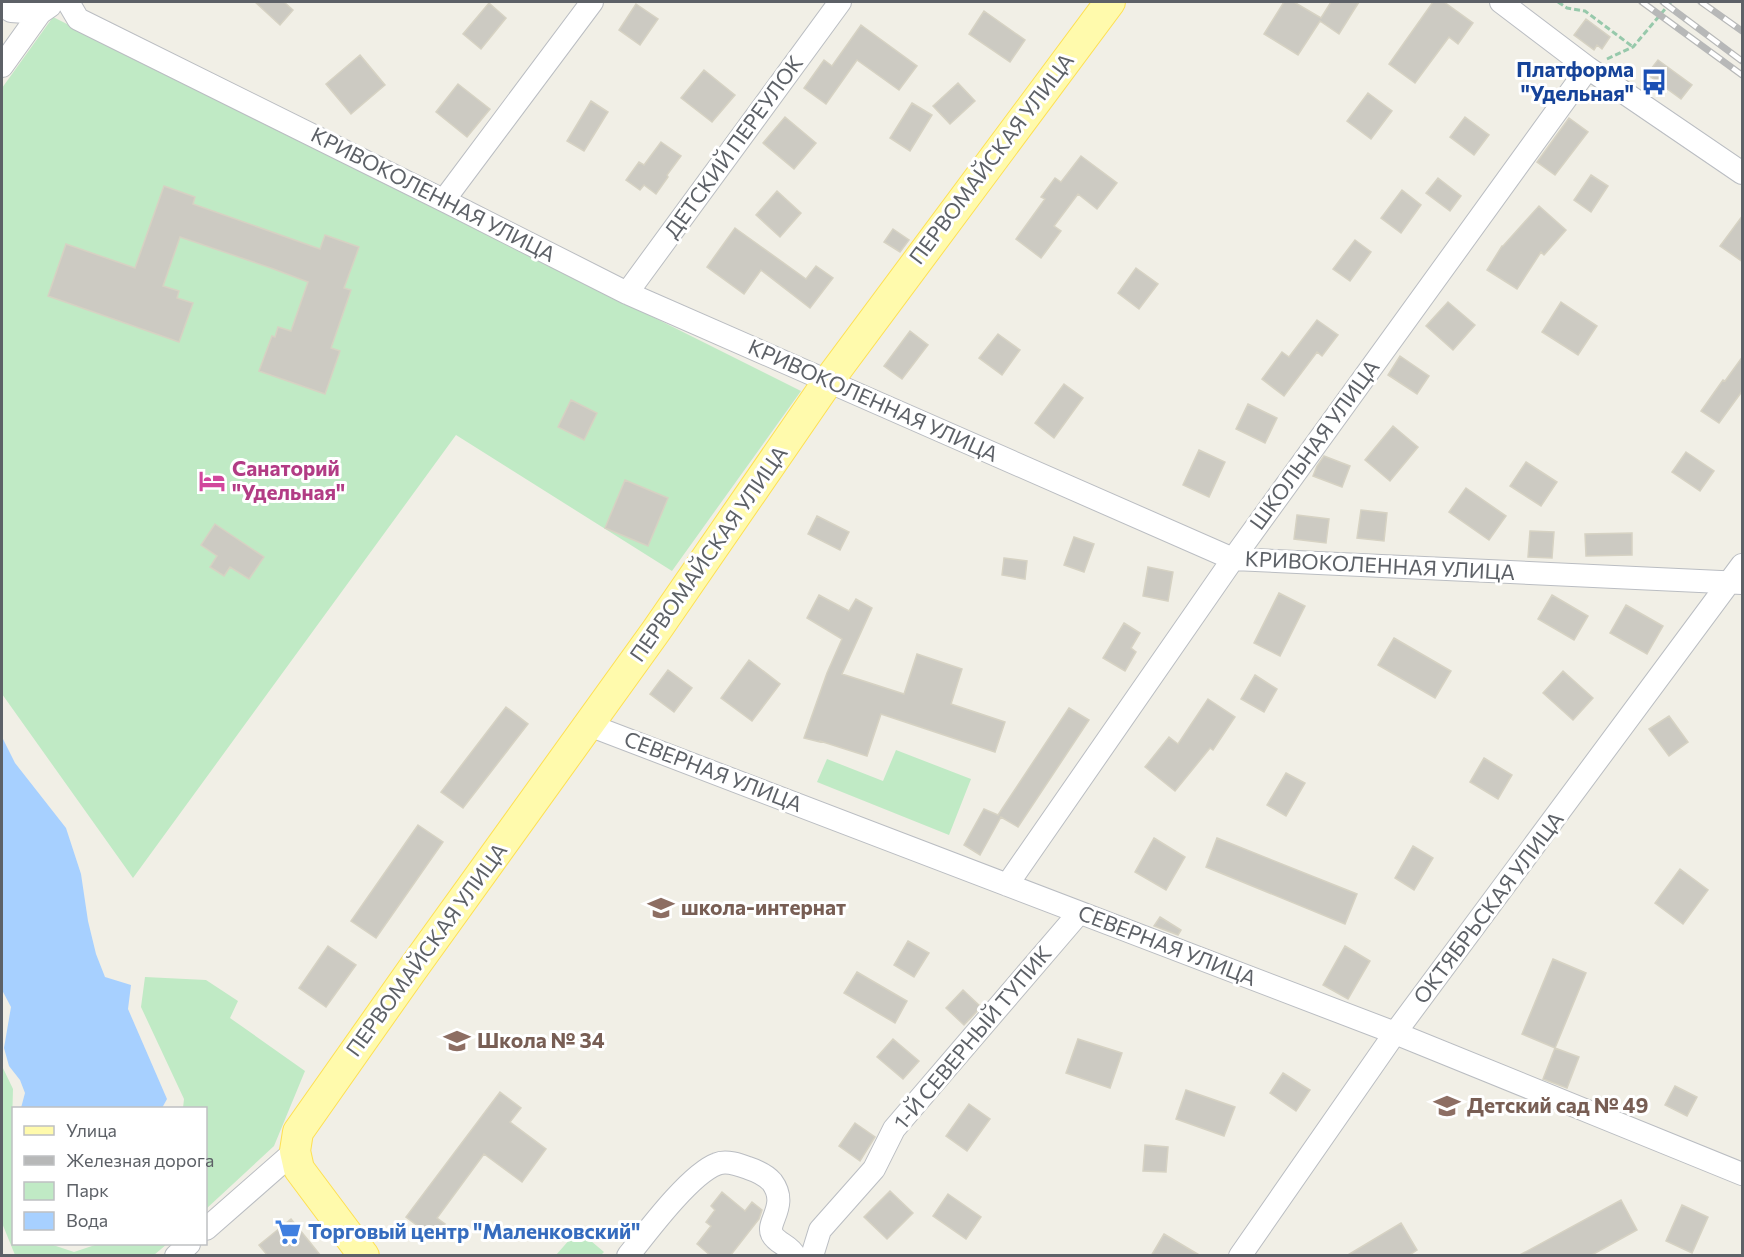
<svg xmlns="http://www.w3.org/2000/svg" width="1744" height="1257" font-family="Commissioner,sans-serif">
	<rect width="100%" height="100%" fill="#f1efe6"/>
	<path fill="#c0eac5" d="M 53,17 L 801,391 L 672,571 L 456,435 L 133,878 L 2,694 L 2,88 Z
		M 896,750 L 971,779 L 949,835 L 817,782 L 827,759 L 883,781 Z
		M 145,977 L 206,980 L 238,1001 L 230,1018 L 305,1071 L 274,1146 L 206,1209 L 206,1108 L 183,1108 L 184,1099 L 141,1007 Z
		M 2,1066 L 13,1089 L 12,1125 L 14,1131 L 14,1244 L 50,1244 L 74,1252 L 98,1244 L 167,1244 L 154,1255 L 15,1255 L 2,1223 Z
		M 578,1230 L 604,1252 L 601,1255 L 556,1255 Z"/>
	<path fill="#a7d0ff" d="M 2,737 L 15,763 L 66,828 L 81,874 L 88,921 L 96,954 L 105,977 L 131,985 L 128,1009 L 167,1099 L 162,1108 L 21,1108 L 25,1093 L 20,1080 L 9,1066 L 4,1048 L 11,1007 L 2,990 Z"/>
	<path fill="#cccac2" stroke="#d6d2c3" stroke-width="1.5" d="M 255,2 L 284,2 L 293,10 L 280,25 Z
		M 1284,2 L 1294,2 L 1321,18 L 1331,2 L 1359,2 L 1339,34 L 1320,21 L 1298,55 L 1264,34 Z
		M 1433,2 L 1444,2 L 1473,23 L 1458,44 L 1449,37 L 1415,83 L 1389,64 Z
		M 489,3 L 506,18 L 481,49 L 463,34 Z
		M 636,4 L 658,19 L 640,45 L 619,30 Z
		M 984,11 L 1025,40 L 1010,62 L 969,34 Z
		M 1586,19 L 1610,37 L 1602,49 L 1597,45 L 1594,50 L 1574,35 Z
		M 861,25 L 917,66 L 899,90 L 857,60 L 826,104 L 804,88 L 824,60 L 832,66 Z
		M 360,55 L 385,85 L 351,114 L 326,84 Z
		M 1658,60 L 1692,85 L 1681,99 L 1647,74 Z
		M 704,70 L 735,95 L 712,122 L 681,98 Z
		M 958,83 L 975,101 L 950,124 L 933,106 Z
		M 458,84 L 490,109 L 467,137 L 436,112 Z
		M 1368,93 L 1392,111 L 1371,139 L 1347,121 Z
		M 591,101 L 608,112 L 584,151 L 567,141 Z
		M 912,103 L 932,115 L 910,151 L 890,138 Z
		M 785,117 L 816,143 L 794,169 L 763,143 Z
		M 1465,117 L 1489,135 L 1474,155 L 1450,137 Z
		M 1569,118 L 1588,132 L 1555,175 L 1537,162 Z
		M 661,142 L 681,156 L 667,175 L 668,177 L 656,194 L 644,185 L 640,190 L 626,180 L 639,162 L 644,165 Z
		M 1081,156 L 1117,183 L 1097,209 L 1078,194 L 1054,226 L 1061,231 L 1041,258 L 1016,239 L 1045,199 L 1041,197 L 1055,178 L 1061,182 Z
		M 1591,175 L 1608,186 L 1591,212 L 1574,200 Z
		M 1438,178 L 1461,196 L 1450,211 L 1426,193 Z
		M 164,186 L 195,197 L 193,204 L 320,249 L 325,235 L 359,247 L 344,288 L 351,290 L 331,348 L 340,351 L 325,394 L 259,371 L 272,336 L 275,337 L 278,327 L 291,331 L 308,282 L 271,268 L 180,237 L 163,286 L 179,291 L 177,298 L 193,303 L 179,342 L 48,296 L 66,244 L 135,268 Z
		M 1402,190 L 1421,205 L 1401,233 L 1381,218 Z
		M 777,191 L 801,213 L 780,237 L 756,215 Z
		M 1539,206 L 1566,230 L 1544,255 L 1541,252 L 1517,289 L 1487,270 L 1502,246 L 1503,246 Z
		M 1743,215 L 1743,262 L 1720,246 Z
		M 735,228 L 806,279 L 816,266 L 833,278 L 810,308 L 761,270 L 744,294 L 707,267 Z
		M 893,229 L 909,240 L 900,252 L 884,242 Z
		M 1355,240 L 1371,252 L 1350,281 L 1333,269 Z
		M 1136,268 L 1158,284 L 1139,309 L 1118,293 Z
		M 1448,302 L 1475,325 L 1453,350 L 1426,326 Z
		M 1561,302 L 1597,326 L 1578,355 L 1542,332 Z
		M 1317,320 L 1338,335 L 1322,356 L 1317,352 L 1284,396 L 1262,379 L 1282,352 L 1289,357 Z
		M 910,331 L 928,345 L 902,379 L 884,366 Z
		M 998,334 L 1020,350 L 1002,375 L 979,358 Z
		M 1400,356 L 1429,376 L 1417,394 L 1388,375 Z
		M 1743,356 L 1743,390 L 1719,423 L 1701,411 L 1723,380 L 1725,381 Z
		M 1064,384 L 1083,398 L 1054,438 L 1035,423 Z
		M 571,400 L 597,413 L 584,440 L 558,427 Z
		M 1248,404 L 1277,418 L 1265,443 L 1236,429 Z
		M 1393,426 L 1418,447 L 1390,481 L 1365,460 Z
		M 1199,450 L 1225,462 L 1209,497 L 1183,485 Z
		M 1686,452 L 1714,471 L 1700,491 L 1672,472 Z
		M 1324,456 L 1350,466 L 1342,487 L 1313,476 L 1317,466 Z
		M 1526,462 L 1557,482 L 1541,506 L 1510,486 Z
		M 625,480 L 668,498 L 648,546 L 605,528 Z
		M 1466,488 L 1506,516 L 1489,540 L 1449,512 Z
		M 1361,510 L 1387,513 L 1384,541 L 1357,538 Z
		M 1297,515 L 1329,519 L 1326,543 L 1294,539 Z
		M 817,516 L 849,532 L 840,550 L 808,534 Z
		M 215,524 L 264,557 L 249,579 L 230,567 L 224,576 L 210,567 L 217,556 L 201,545 Z
		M 1530,531 L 1554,532 L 1552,558 L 1528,557 Z
		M 1632,533 L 1632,555 L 1586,556 L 1585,534 Z
		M 1074,537 L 1094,544 L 1084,572 L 1064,565 Z
		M 1004,558 L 1027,561 L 1025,579 L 1002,575 Z
		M 1148,567 L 1173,572 L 1168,601 L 1143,596 Z
		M 1279,593 L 1305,606 L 1280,656 L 1254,643 Z
		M 819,595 L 849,611 L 856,599 L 872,608 L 842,674 L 904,694 L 917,654 L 962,669 L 951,704 L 1005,722 L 995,752 L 881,714 L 867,756 L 820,741 L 820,742 L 804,738 L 827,673 L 842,639 L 807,618 Z
		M 1552,595 L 1588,616 L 1574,640 L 1538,619 Z
		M 1626,605 L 1663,626 L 1647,654 L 1610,633 Z
		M 1124,623 L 1140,633 L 1131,648 L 1136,652 L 1125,671 L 1103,658 Z
		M 1394,638 L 1451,671 L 1435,698 L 1378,665 Z
		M 749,660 L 780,684 L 752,721 L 721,698 Z
		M 668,670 L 692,688 L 674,712 L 650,694 Z
		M 1563,671 L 1593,698 L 1573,720 L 1543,693 Z
		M 1255,675 L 1277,689 L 1264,712 L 1241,699 Z
		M 1208,699 L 1235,717 L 1213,750 L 1210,748 L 1175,791 L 1145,767 L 1169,737 L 1178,744 Z
		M 506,707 L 528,724 L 463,808 L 441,792 Z
		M 1069,708 L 1089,720 L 1018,827 L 1001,817 L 980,855 L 964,845 L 984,809 L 998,815 Z
		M 1669,716 L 1688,742 L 1669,756 L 1649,729 Z
		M 1484,758 L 1512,775 L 1498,799 L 1470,782 Z
		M 1286,773 L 1305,783 L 1286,816 L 1267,805 Z
		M 418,825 L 443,842 L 376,938 L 351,921 Z
		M 1154,838 L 1185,857 L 1166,890 L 1135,872 Z
		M 1217,838 L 1357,894 L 1345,924 L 1206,867 Z
		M 1413,846 L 1433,858 L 1414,890 L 1395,878 Z
		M 1680,869 L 1708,890 L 1683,924 L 1655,903 Z
		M 1160,917 L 1181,930 L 1178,935 L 1154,926 Z
		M 908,941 L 929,953 L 914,977 L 894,965 Z
		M 328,946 L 356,965 L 326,1007 L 299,988 Z
		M 1345,946 L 1370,961 L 1348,999 L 1323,985 Z
		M 1553,959 L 1586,973 L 1555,1048 L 1522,1034 Z
		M 857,972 L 907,1001 L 895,1023 L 844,993 Z
		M 963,990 L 981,1007 L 964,1025 L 946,1008 Z
		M 893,1039 L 919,1061 L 903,1079 L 877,1057 Z
		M 1078,1039 L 1122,1053 L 1110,1088 L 1066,1073 Z
		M 1555,1048 L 1579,1057 L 1567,1088 L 1543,1079 Z
		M 1283,1073 L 1310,1090 L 1296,1111 L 1270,1093 Z
		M 1675,1086 L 1697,1097 L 1687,1116 L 1665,1105 Z
		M 1186,1090 L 1235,1107 L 1224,1136 L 1176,1119 Z
		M 500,1092 L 521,1108 L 510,1122 L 546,1149 L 522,1182 L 484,1154 L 437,1218 L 445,1224 L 434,1238 L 406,1217 Z
		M 969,1104 L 990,1119 L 967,1151 L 946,1136 Z
		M 855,1123 L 875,1137 L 860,1161 L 839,1146 Z
		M 1145,1145 L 1168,1147 L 1166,1172 L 1143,1171 Z
		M 890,1191 L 913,1213 L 887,1239 L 864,1217 Z
		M 722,1192 L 745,1211 L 752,1202 L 762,1210 L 759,1219 L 730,1256 L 711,1256 L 697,1244 L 711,1226 L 706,1222 L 715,1210 L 711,1206 Z
		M 948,1194 L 981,1217 L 966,1239 L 933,1216 Z
		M 1621,1200 L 1637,1230 L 1590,1256 L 1518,1256 Z
		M 1682,1205 L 1708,1217 L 1692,1253 L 1666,1241 Z
		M 291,1219 L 321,1256 L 268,1256 L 259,1245 Z
		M 1401,1223 L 1417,1250 L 1408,1256 L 1346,1256 Z
		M 1164,1234 L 1201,1256 L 1151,1256 Z"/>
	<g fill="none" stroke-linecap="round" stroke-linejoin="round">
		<g stroke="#babdc2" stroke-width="24">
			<path id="minor" d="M 68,2 L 78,19 L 449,203 L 627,293 L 1233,559 L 1742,583
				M 1501,2 L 1588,68 L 1742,173
				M 2,4 L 11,11 L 40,13 L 50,6
				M 2,66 L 40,13
				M 444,200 L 592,2
				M 627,293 L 840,2
				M 589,725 L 1395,1033 L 1742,1174
				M 1007,885 L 1233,559 L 1588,68
				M 206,1229 L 295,1151
				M 176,1256 L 189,1244
				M 628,1256 C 647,1232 690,1174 717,1164 C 726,1160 740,1165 748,1168 C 757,1171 766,1175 772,1182 C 789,1205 766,1222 772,1234 C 777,1244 790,1245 795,1256
				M 812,1256 L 820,1230 L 874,1169 L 894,1129 L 1079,913
				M 1240,1256 L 1395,1033 L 1742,565"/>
		</g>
		<g stroke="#fee052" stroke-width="32">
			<path id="major" d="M 364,1256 L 299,1169 L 295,1151 L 298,1132 L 412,970 L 656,631 L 829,380 L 1110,2"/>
		</g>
		<path stroke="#97c9ab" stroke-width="3" stroke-dasharray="6 3" stroke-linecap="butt" d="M 1558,2 L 1567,8 L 1585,11 L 1633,47
			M 1607,59 L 1633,47 L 1671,2"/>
		<use href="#minor" stroke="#fff" stroke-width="22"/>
		<use href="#major" stroke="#fffaac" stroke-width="30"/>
		<g stroke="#b7b8b8" stroke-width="7">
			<path id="rail" d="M 1642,2 L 1742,75
				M 1663,2 L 1742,61
				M 1701,2 L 1742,31"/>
		</g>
		<use href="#rail" stroke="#fff" stroke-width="4.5" stroke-dasharray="14" stroke-linecap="butt"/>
	</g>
	<defs>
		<g id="bus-bare" transform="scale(2.07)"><path d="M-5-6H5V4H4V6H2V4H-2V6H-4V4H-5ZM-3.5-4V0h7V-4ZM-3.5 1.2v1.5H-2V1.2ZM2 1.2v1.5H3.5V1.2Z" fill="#1a4fb4" stroke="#fff" stroke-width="2.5" paint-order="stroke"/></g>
		<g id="hotel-bare" transform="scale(2.07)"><path d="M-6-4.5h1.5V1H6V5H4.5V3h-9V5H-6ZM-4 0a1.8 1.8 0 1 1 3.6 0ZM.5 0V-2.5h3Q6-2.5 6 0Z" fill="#d1479c" stroke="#fff" stroke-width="2.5" paint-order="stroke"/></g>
		<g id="school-bare" transform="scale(2.07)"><path d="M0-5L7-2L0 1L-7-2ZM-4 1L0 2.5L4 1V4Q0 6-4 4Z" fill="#8d6e63" stroke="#fff" stroke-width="2.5" paint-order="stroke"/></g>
		<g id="supermarket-bare" transform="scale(2.07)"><path d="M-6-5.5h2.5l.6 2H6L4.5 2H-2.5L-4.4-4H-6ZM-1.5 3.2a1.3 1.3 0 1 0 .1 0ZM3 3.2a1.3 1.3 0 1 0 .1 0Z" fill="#3f7fe0" stroke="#fff" stroke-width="2.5" paint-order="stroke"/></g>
	</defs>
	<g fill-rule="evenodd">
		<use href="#bus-bare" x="1654" y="82"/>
		<use href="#hotel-bare" x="212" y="481"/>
		<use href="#school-bare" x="661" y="908"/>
		<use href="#school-bare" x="457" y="1041"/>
		<use href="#school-bare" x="1447" y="1106"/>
		<use href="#supermarket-bare" x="288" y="1232"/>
	</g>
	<g text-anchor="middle" stroke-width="6" stroke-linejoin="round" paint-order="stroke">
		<g font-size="21" font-weight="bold" fill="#164399" stroke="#fff" text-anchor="end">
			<text x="1634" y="77">Платформа<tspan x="1634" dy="24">"Удельная"</tspan></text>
		</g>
		<g font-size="21" fill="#5d6167" stroke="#fff">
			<text transform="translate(734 147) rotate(-54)" y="7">ДЕТСКИЙ ПЕРЕУЛОК</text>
			<text transform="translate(992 159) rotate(-53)" y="7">ПЕРВОМАЙСКАЯ УЛИЦА</text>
			<text transform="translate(433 195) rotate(27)" y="7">КРИВОКОЛЕННАЯ УЛИЦА</text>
			<text transform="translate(873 401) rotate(24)" y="7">КРИВОКОЛЕННАЯ УЛИЦА</text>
			<text transform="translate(1315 445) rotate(-54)" y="7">ШКОЛЬНАЯ УЛИЦА</text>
			<text transform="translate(709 554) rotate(-55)" y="7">ПЕРВОМАЙСКАЯ УЛИЦА</text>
			<text transform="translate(1380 566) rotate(3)" y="7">КРИВОКОЛЕННАЯ УЛИЦА</text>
			<text transform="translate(713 772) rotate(21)" y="7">СЕВЕРНАЯ УЛИЦА</text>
			<text transform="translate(1489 908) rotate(-53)" y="7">ОКТЯБРЬСКАЯ УЛИЦА</text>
			<text transform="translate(1167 946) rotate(21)" y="7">СЕВЕРНАЯ УЛИЦА</text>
			<text transform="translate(427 950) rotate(-54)" y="7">ПЕРВОМАЙСКАЯ УЛИЦА</text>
			<text transform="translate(973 1038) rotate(-50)" y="7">1-Й СЕВЕРНЫЙ ТУПИК</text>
		</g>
		<g font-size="21" font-weight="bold" fill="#b23c85" stroke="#fff" text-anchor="start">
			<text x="232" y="476">Санаторий<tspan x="232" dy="24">"Удельная"</tspan></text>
		</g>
		<g font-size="21" font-weight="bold" fill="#785e54" stroke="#fff" text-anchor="start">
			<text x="681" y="915">школа-интернат</text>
			<text x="477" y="1048">Школа № 34</text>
			<text x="1467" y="1113">Детский сад № 49</text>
		</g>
		<g font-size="21" font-weight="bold" fill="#366cbe" stroke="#fff" text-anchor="start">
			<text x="308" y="1239">Торговый центр "Маленковский"</text>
		</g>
	</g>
	<rect width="1744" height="1257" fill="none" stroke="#5d6167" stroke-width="6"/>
	<rect x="12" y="1107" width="195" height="138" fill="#ffffff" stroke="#bec0c2" stroke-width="1.5"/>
	<rect x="24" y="1126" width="30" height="9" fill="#fffaac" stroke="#bec0c2" stroke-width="1.5"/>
	<text x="66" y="1137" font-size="18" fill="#5d6167">Улица</text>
	<rect x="24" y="1156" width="30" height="9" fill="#b7b8b8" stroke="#bec0c2" stroke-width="1.5"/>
	<text x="66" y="1167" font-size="18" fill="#5d6167">Железная дорога</text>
	<rect x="24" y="1182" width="30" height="18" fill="#c0eac5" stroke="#bec0c2" stroke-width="1.5"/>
	<text x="66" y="1197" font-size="18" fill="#5d6167">Парк</text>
	<rect x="24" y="1212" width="30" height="18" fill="#a7d0ff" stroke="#bec0c2" stroke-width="1.5"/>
	<text x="66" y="1227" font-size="18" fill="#5d6167">Вода</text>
</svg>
